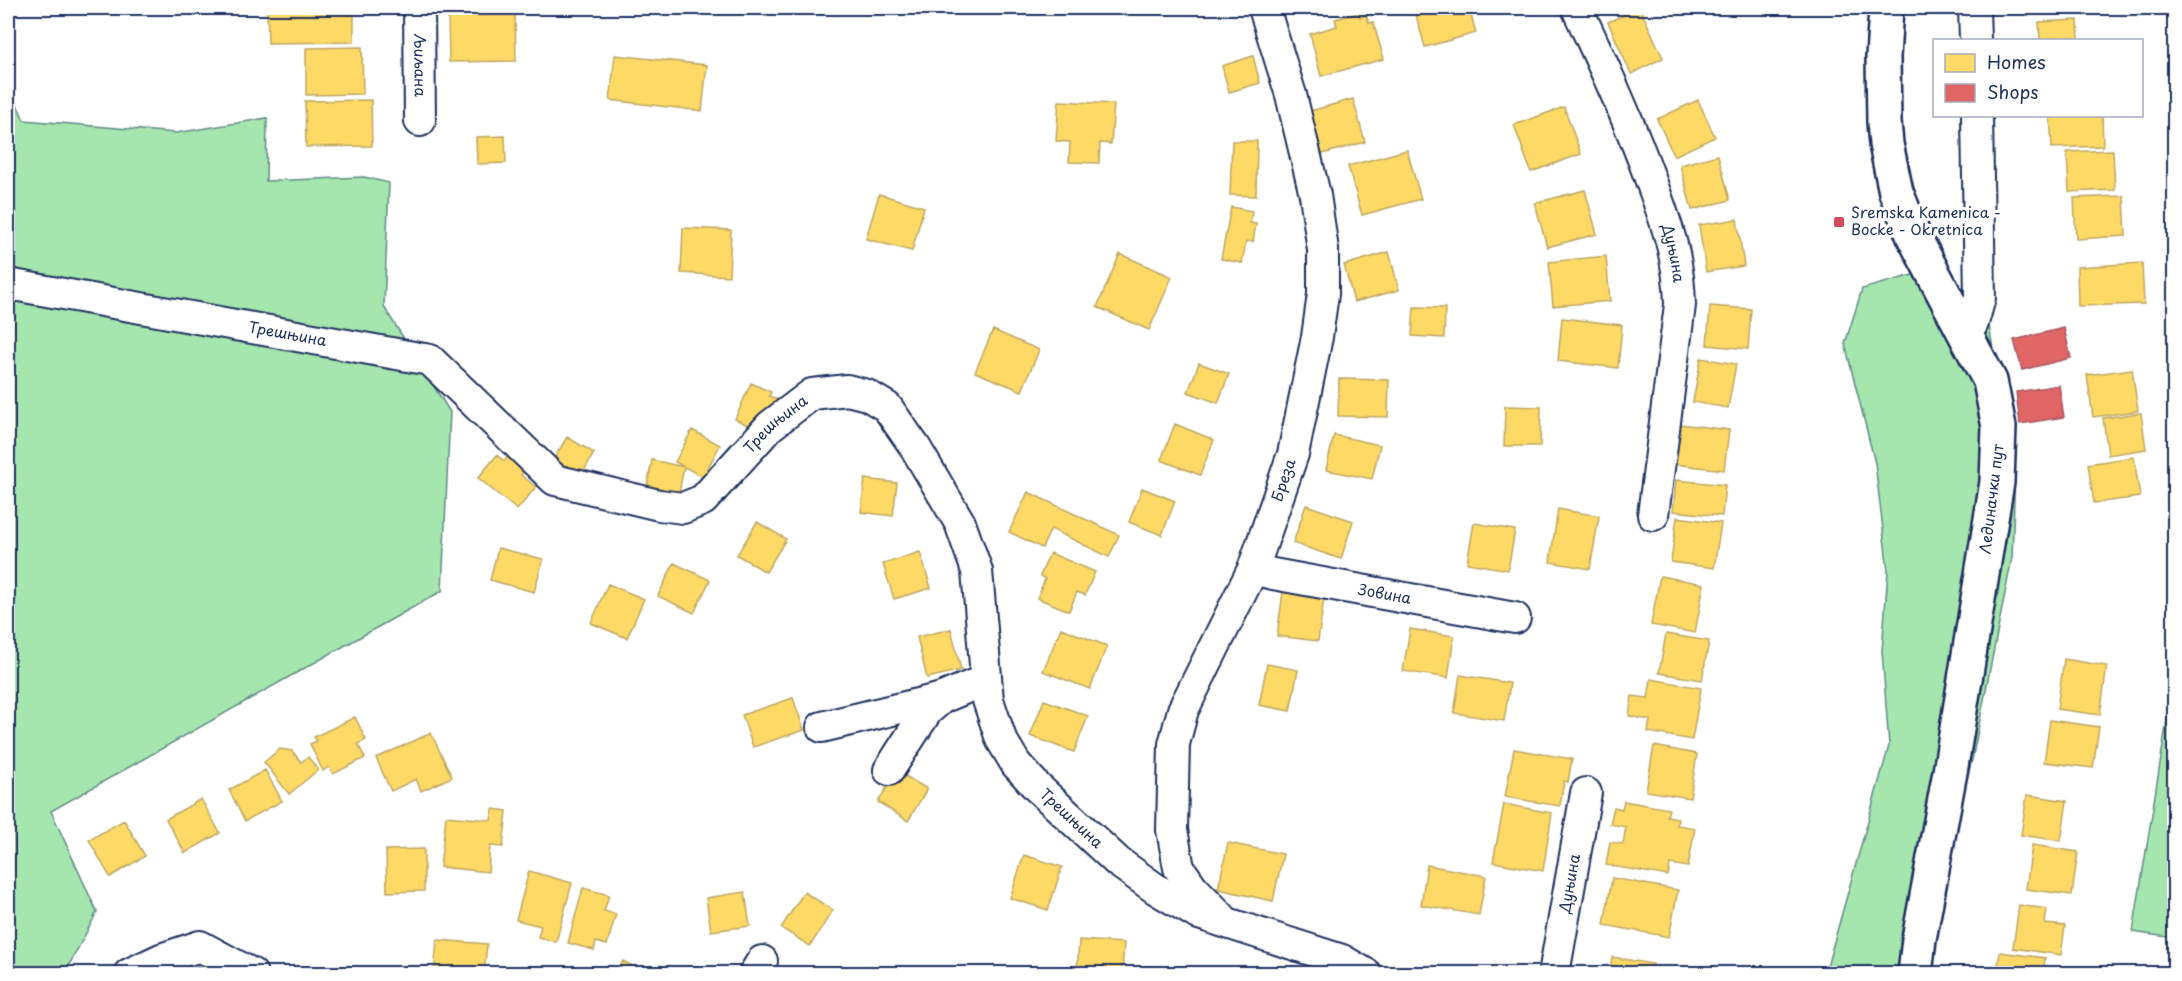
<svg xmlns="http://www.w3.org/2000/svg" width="2182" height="981" font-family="'Playpen Sans',sans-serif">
	<rect width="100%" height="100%" fill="#fff"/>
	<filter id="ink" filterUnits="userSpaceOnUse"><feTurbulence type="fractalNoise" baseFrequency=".0167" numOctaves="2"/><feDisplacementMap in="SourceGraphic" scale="12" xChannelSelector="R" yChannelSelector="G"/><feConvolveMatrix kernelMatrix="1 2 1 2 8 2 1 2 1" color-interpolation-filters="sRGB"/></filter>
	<g filter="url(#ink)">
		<path fill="#a5e5ae" stroke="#608a86" stroke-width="1.5" d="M 8,84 L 24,120 L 176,133 L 267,118 L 266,181 L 364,177 L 389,183 L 384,307 L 450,412 L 442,591 L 51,811 L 97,912 L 65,973 L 8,973 Z
			M 1916,274 L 1988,320 L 2015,473 L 2012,558 L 1972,760 L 1928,930 L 1925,973 L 1825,974 L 1889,746 L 1882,651 L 1888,571 L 1875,463 L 1845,344 L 1862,289 Z
			M 2174,677 L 2174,938 L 2133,932 Z"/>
		<path fill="#ffd966" stroke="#bba664" stroke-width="1.5" d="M 267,8 L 354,8 L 354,42 L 268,43 Z
			M 1414,8 L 1469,8 L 1476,33 L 1425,47 Z
			M 1640,8 L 1663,58 L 1631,74 L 1608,22 Z
			M 515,11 L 516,61 L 449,62 L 448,12 Z
			M 1359,13 L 1360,17 L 1366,15 L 1369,23 L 1373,22 L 1384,59 L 1321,76 L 1310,34 L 1337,26 L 1335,19 Z
			M 2078,20 L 2079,40 L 2040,40 L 2039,22 Z
			M 362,47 L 363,94 L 306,95 L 306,48 Z
			M 615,55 L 707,65 L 702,111 L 610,100 Z
			M 1253,56 L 1260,83 L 1229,92 L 1222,66 Z
			M 1353,99 L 1365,142 L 1319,155 L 1307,112 Z
			M 371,100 L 372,146 L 306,147 L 305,101 Z
			M 1698,100 L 1715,137 L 1674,156 L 1657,119 Z
			M 1059,101 L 1114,104 L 1111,144 L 1100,143 L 1099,163 L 1069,162 L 1070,142 L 1056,141 Z
			M 1564,107 L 1581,154 L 1531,172 L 1514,125 Z
			M 2050,116 L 2102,116 L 2103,146 L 2052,148 Z
			M 505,136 L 506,163 L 477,164 L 476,137 Z
			M 1232,141 L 1257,141 L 1256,196 L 1230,195 Z
			M 1407,150 L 1421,199 L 1362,215 L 1348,166 Z
			M 2113,150 L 2115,190 L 2069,192 L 2067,152 Z
			M 1718,155 L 1730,200 L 1692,210 L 1680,165 Z
			M 1585,190 L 1597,234 L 1547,247 L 1535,203 Z
			M 879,194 L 924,207 L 912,251 L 866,239 Z
			M 2124,196 L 2126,236 L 2076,239 L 2074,198 Z
			M 1231,207 L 1252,211 L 1250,223 L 1256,224 L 1253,242 L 1246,241 L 1242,263 L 1221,259 Z
			M 1737,219 L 1744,266 L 1706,272 L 1699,225 Z
			M 683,228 L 731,230 L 729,276 L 681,273 Z
			M 1389,252 L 1399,290 L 1354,302 L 1344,265 Z
			M 1120,254 L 1172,277 L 1149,330 L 1097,307 Z
			M 1606,256 L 1610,301 L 1553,306 L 1549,262 Z
			M 2142,263 L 2144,304 L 2078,306 L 2077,267 Z
			M 1710,306 L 1751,309 L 1748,349 L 1707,345 Z
			M 1414,307 L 1445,308 L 1444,338 L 1412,336 Z
			M 1562,318 L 1622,325 L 1618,368 L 1558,361 Z
			M 993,330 L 1039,350 L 1022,391 L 975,372 Z
			M 1701,358 L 1736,364 L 1728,408 L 1693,402 Z
			M 1199,363 L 1229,374 L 1218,403 L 1188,392 Z
			M 2132,369 L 2138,411 L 2093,417 L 2087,375 Z
			M 1339,379 L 1389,380 L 1388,417 L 1338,416 Z
			M 751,383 L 771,392 L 769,396 L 783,402 L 756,429 L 735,419 Z
			M 1505,406 L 1541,407 L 1540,446 L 1504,446 Z
			M 2141,413 L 2146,449 L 2108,455 L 2103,418 Z
			M 1175,424 L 1214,440 L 1200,475 L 1161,460 Z
			M 1679,424 L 1729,430 L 1724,470 L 1674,464 Z
			M 692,430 L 720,445 L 703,477 L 675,462 Z
			M 1334,435 L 1380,445 L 1372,479 L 1326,470 Z
			M 567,437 L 594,453 L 580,478 L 552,462 Z
			M 510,454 L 527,468 L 521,475 L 536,487 L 517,510 L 478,478 L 497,455 L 504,461 Z
			M 2134,457 L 2140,497 L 2094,503 L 2088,464 Z
			M 652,460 L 684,467 L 679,493 L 647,487 Z
			M 865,479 L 897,483 L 893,516 L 861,512 Z
			M 1676,480 L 1725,485 L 1722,516 L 1673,511 Z
			M 1142,488 L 1175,501 L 1162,535 L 1129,522 Z
			M 1028,492 L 1119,535 L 1109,557 L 1051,529 L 1042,548 L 1009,532 Z
			M 1306,505 L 1353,521 L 1341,559 L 1293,543 Z
			M 1558,509 L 1599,516 L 1590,569 L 1550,562 Z
			M 1677,517 L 1721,523 L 1714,568 L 1671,562 Z
			M 757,522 L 786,539 L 766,572 L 737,555 Z
			M 1474,523 L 1515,530 L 1508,570 L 1467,563 Z
			M 498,548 L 543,559 L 534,592 L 490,580 Z
			M 920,552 L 931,588 L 894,599 L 883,564 Z
			M 1050,553 L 1095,572 L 1085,595 L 1077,592 L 1069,611 L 1037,598 L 1045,579 L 1040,576 Z
			M 674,563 L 710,580 L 694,613 L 658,596 Z
			M 1660,576 L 1704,584 L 1695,633 L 1651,625 Z
			M 608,584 L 644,599 L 627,638 L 591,623 Z
			M 1283,592 L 1324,598 L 1318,641 L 1277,636 Z
			M 1061,628 L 1107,646 L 1090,689 L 1043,671 Z
			M 951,629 L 961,670 L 927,678 L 917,637 Z
			M 1410,629 L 1454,636 L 1448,678 L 1403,671 Z
			M 1666,634 L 1709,641 L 1702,680 L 1659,673 Z
			M 2064,659 L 2107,666 L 2100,715 L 2057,709 Z
			M 1267,664 L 1298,670 L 1290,711 L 1259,705 Z
			M 1460,675 L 1510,683 L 1504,721 L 1454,713 Z
			M 1651,679 L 1701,688 L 1692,740 L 1648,732 L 1650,720 L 1629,716 L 1632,696 L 1648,698 Z
			M 793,698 L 804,730 L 753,747 L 742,715 Z
			M 1044,700 L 1088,716 L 1074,752 L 1030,736 Z
			M 355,717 L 366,740 L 358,744 L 365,758 L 333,774 L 329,767 L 323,771 L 310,744 L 317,741 L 314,737 Z
			M 2050,720 L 2099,727 L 2093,768 L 2044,762 Z
			M 431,733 L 452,777 L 421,791 L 416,779 L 391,791 L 376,758 Z
			M 1654,746 L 1697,754 L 1690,798 L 1646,791 Z
			M 280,749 L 292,751 L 301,762 L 308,757 L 318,770 L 289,794 L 264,762 Z
			M 1514,749 L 1572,759 L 1568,782 L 1564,781 L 1560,806 L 1505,797 Z
			M 265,770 L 282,801 L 245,821 L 229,790 Z
			M 897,771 L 927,789 L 908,821 L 878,802 Z
			M 2027,795 L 2067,801 L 2061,841 L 2021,835 Z
			M 201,799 L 220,833 L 185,853 L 166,819 Z
			M 1624,801 L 1669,809 L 1667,816 L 1678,818 L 1677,825 L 1695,828 L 1688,867 L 1670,864 L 1668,876 L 1606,865 L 1610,842 L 1623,844 L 1626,827 L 1610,824 L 1614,807 L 1622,809 Z
			M 1504,804 L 1552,813 L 1543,871 L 1493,862 Z
			M 493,809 L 507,811 L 503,847 L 490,846 L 488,872 L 440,867 L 446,816 L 491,820 Z
			M 124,820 L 145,856 L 110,877 L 89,840 Z
			M 1228,843 L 1283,854 L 1273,901 L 1218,889 Z
			M 2032,845 L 2078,852 L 2072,895 L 2026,889 Z
			M 424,849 L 424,891 L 387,892 L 386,850 Z
			M 1024,855 L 1062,867 L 1048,910 L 1010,898 Z
			M 1427,865 L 1486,876 L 1479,915 L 1421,905 Z
			M 529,871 L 572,883 L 556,942 L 538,937 L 541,926 L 516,920 Z
			M 1612,878 L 1678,890 L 1669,937 L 1604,925 Z
			M 583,888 L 609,895 L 604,911 L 616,914 L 607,945 L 596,942 L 594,950 L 568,943 Z
			M 745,892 L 750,926 L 711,931 L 706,898 Z
			M 804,892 L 833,910 L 810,946 L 781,928 Z
			M 2019,905 L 2047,909 L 2045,924 L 2065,926 L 2061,955 L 2013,948 Z
			M 437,940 L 487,944 L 484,974 L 434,974 Z
			M 1079,940 L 1124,943 L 1122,974 L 1077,974 Z
			M 2000,952 L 2045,958 L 2043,974 L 1979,974 L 1979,970 L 1997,972 Z
			M 1612,957 L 1653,964 L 1651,974 L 1609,974 Z
			M 623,961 L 647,974 L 616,974 Z"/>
		<path fill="#e06666" stroke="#a55664" stroke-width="1.5" d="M 2064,328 L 2071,358 L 2022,370 L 2014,340 Z
			M 2059,385 L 2064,417 L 2020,424 L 2016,392 Z"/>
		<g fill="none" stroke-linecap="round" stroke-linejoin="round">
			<g stroke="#1b2f5e" stroke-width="34">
				<g id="street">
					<path id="s1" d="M 419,8 L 420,121"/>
					<path id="s2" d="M 1577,8 C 1603,65 1630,122 1651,181 C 1667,225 1679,257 1680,305 L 1653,515"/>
					<path d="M 1974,8 L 1975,40"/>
					<path id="s3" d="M 8,284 L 430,360 L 555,480 L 659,505 L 683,508 L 703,500 L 770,426 L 812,394 L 847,390 L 867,395 L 887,407 L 915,447 L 960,523 L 977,571 L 988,700 L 1001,739 L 1016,764 L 1037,787 L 1118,862 L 1156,889 L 1196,913 L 1342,960 L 1366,974"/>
					<path d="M 1966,335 L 1973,323 L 1980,298 L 1977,116"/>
					<path id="s4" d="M 1253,569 L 1273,574 L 1515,618"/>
					<path d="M 822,727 L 942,698"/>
					<path d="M 889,770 L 927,711 L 942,698 L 985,680"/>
					<path id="s5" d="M 1221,917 L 1193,888 L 1179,868 L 1172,830 L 1174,744 L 1183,710 L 1253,569 L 1293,454 L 1317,337 L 1323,294 L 1323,250 L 1315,195 L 1291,95 L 1264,8"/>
					<path d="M 129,974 L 161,959 L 200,946 L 252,974"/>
					<path d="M 754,974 L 762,961"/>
					<path id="s6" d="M 1554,974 L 1586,793"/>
				</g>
			</g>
			<g stroke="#1b2f5e" stroke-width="38">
				<path id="secondary" d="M 1886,8 L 1883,57 L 1884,122 L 1886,144 L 1896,192 L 1914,237 L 1990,381 L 1999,427 L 1997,482 L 1950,772 L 1919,939 L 1915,974"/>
			</g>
			<use href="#street" stroke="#fff" stroke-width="30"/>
			<use href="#secondary" stroke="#fff" stroke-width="33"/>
		</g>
	</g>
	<rect fill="#d1495b" stroke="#fff" stroke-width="2" x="1833" y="216" width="12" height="12" rx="3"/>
	<g text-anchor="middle" stroke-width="6" stroke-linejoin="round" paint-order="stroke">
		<g font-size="15" fill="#1b2f5e" stroke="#fff">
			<text dy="5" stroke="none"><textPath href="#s1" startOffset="57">Љиљана</textPath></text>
			<text dy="5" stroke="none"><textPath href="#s2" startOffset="264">Дуњина</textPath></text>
			<text dy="5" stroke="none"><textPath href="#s3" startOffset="284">Трешњина</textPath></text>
			<text dy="5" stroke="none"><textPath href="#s3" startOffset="860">Трешњина</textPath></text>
			<text dy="5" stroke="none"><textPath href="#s5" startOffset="476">Бреза</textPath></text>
			<text transform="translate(1992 499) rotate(-83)" y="5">Лединачки пут</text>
			<text dy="5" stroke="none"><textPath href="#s4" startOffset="134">Зовина</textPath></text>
			<text dy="5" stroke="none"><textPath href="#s3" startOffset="1452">Трешњина</textPath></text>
			<text dy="5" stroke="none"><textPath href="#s6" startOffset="92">Дуњина</textPath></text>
		</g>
		<g font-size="15" fill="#1b2f5e" stroke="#fff" text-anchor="start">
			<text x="1851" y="218">Sremska Kamenica -<tspan x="1851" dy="17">Bocke - Okretnica</tspan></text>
		</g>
	</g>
	<rect width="2182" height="981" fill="none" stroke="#fff" stroke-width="30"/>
	<rect x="15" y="15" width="2152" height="951" fill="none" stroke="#1b2f5e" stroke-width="2" filter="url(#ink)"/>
	<rect x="1933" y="39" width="210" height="78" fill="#ffffff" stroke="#a4acbf" stroke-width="1.5"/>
	<rect x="1945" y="54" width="30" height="18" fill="#ffd966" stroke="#a4acbf" stroke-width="1.5"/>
	<text x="1987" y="69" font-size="18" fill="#1b2f5e">Homes</text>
	<rect x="1945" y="84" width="30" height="18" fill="#e06666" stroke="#a4acbf" stroke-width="1.5"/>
	<text x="1987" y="99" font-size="18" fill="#1b2f5e">Shops</text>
</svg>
